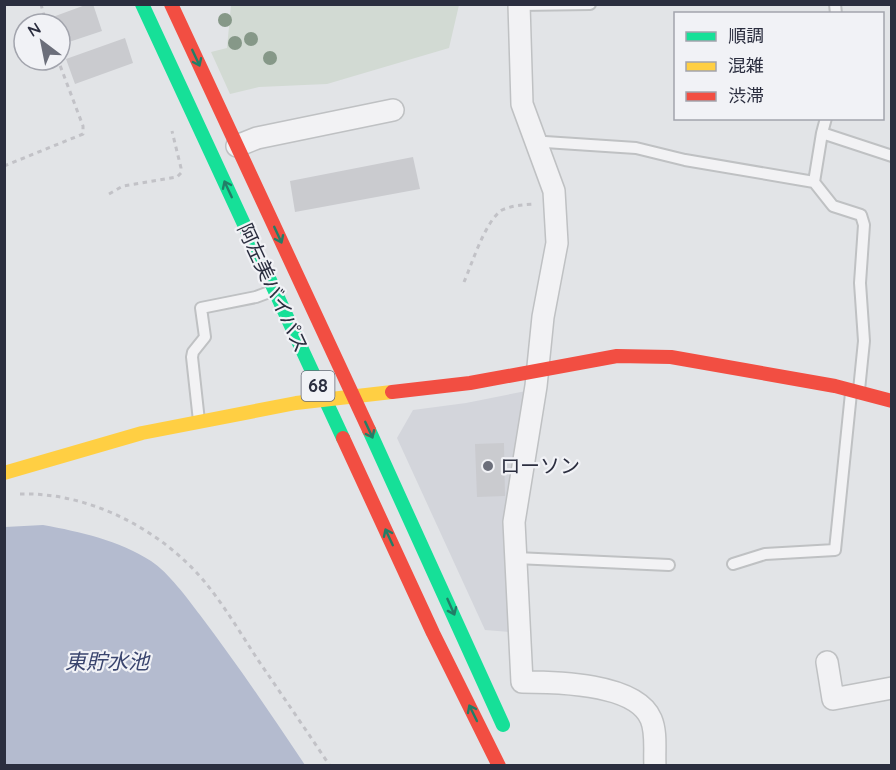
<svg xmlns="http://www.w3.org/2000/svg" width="896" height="770" font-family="Quicksand,'Noto Sans JP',sans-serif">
	<rect width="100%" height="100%" fill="#e2e4e7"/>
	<path fill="#d3d5db" d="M 526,391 L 511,632 L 485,630 L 397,438 L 413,410 L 466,403 Z"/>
	<path fill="#d2dad3" d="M 231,5 L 459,5 L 449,48 L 327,84 L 259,87 L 230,94 L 211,52 L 227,48 Z"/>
	<path fill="#b4bbcf" d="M 43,525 C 81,532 118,540 151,561 C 169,573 187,598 200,615 C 237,664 271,714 305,765 L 5,765 L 5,527 Z"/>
	<path fill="#cacbcf" d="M 88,4 L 93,4 L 102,31 L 60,45 L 60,24 L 52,24 L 50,18 Z
		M 125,38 L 133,63 L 75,84 L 66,59 Z
		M 413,157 L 420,189 L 295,212 L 290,181 Z
		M 504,443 L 505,496 L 477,497 L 475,444 Z"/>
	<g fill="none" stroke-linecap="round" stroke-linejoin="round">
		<g stroke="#bfc1c3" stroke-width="14">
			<path id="lane" d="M 835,4 L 836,14
				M 519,5 L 590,4
				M 822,133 L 826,118
				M 536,144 L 545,142 L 636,148 L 685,160 L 814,182 L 822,133 L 892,156
				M 814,182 L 833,206 L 861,215 L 864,225 L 860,283 L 864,341 L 859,390
				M 199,421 L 192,357 L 193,352 L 205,337 L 201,308 L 256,297 L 272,291
				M 516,558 L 669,565
				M 733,564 L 765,554 L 835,550 L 851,393"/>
		</g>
		<g stroke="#bfc1c3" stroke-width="24">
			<path id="street" d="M 519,4 L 522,104 L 554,191 L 557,243 L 543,317 L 536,386 L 514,522 L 522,682 C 555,682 636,683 651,719 C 657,733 654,751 655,766
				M 237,146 L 257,138 L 393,110
				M 827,662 L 833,699 L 892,688"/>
		</g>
		<path stroke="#c2c2c7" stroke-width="3" stroke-dasharray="4.5 4.5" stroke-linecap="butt" d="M 41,4 L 46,24
			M 4,166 L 83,134 L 83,126 L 58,60
			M 109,194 L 123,186 L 177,177 L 181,173 L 181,168 L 172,131
			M 464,282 C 472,264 485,221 502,210 C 513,205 523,205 535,204
			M 20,494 C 89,492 160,529 204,581 C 224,605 241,634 258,660 C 282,695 306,730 330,766"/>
		<use href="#lane" stroke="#f2f2f4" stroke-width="10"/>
		<use href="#street" stroke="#f2f2f4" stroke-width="21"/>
		<path stroke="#16e098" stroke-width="14" d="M 142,4 L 343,438
			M 369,430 L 503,725"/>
		<path stroke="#ffcf43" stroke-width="14" d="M 4,473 L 142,433 L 296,403 L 392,392"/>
		<path stroke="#f24e42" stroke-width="14" d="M 171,4 L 369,430
			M 392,392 L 470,383 L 617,356 L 671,357 L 835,386 L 892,401
			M 343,438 L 433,633 L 499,766"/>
	</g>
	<g fill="#869888">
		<circle cx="225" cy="20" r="7"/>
		<circle cx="251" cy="39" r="7"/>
		<circle cx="235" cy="43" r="7"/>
		<circle cx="270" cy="58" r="7"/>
	</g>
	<defs><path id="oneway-shaft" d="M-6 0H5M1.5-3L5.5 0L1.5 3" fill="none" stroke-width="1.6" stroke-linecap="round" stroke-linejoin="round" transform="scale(1.5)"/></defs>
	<g stroke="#227e67">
		<use href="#oneway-shaft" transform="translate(196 58) rotate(65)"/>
		<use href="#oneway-shaft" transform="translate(228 189) rotate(-115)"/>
		<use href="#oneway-shaft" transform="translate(278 235) rotate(65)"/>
		<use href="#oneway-shaft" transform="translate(369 430) rotate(65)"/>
		<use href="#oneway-shaft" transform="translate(389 537) rotate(-115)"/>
		<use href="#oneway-shaft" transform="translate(451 607) rotate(66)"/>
		<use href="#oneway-shaft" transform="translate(473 713) rotate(-116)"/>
	</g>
	<circle fill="#6b6e7a" stroke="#f1f2f6" stroke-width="2" cx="488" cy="466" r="6"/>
	<g text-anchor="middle" stroke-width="4.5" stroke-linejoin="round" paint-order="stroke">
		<rect fill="#f1f2f6" stroke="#666976" stroke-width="1.5" x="301.5" y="371" width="33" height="30" rx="4.5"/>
		<g font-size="18" font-weight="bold" fill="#2b2e3f">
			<text x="318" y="392">68</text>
		</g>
		<g font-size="20" fill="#2b2e3f" stroke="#f1f2f6">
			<text transform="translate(273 288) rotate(65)" y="7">阿左美バイパス</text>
		</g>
		<g font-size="20" fill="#2b2e3f" stroke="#f1f2f6" text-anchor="start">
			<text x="500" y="473">ローソン</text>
		</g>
		<g font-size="21" font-style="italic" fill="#3a456e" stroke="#f1f2f6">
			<text x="107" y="669">東貯水池</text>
		</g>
	</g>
	<rect width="896" height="770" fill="none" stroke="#2b2e3f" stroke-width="12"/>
	<rect x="674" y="12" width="210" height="108" fill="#f1f2f6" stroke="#a2a4ad" stroke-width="1.5"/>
	<rect x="686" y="32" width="30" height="9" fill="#16e098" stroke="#a2a4ad" stroke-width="1.5"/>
	<text x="728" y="42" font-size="18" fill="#2b2e3f">順調</text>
	<rect x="686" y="62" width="30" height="9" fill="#ffcf43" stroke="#a2a4ad" stroke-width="1.5"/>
	<text x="728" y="72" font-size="18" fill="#2b2e3f">混雑</text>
	<rect x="686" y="92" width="30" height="9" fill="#f24e42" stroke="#a2a4ad" stroke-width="1.5"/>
	<text x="728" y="102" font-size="18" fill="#2b2e3f">渋滞</text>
	<g transform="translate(42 42) rotate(328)"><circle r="28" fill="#f1f2f6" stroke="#a2a4ad" stroke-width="1.5"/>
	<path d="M0-4.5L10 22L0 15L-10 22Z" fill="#6b6e7a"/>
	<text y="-9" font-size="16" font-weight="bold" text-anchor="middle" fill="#2b2e3f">N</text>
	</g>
</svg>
